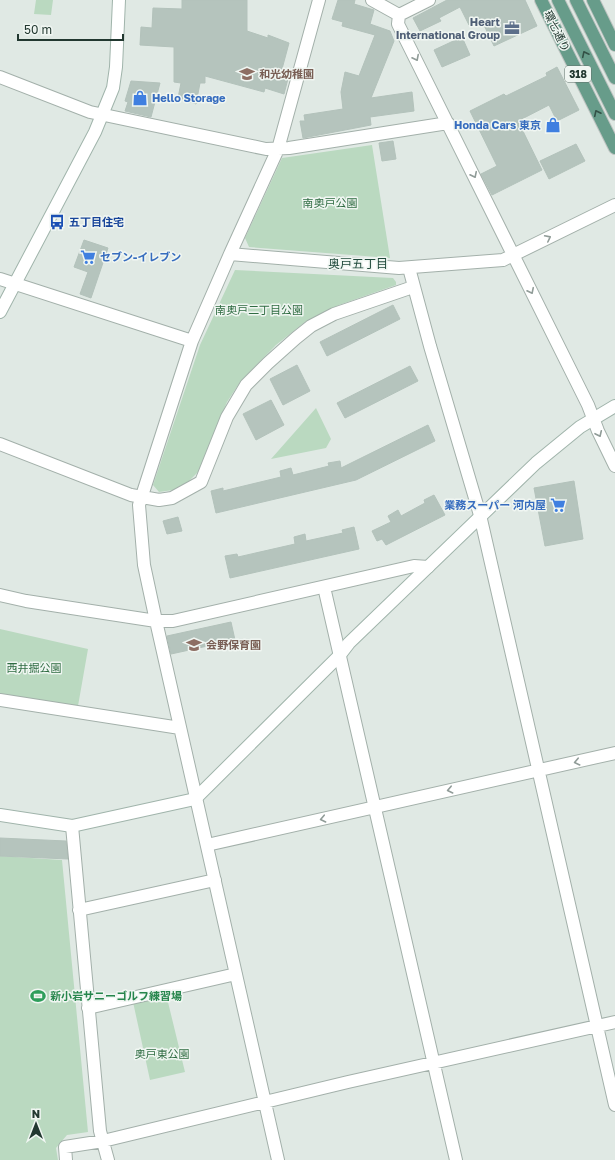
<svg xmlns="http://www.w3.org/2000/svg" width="615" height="1160" font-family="'Golos Text','Noto Sans JP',sans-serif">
	<rect width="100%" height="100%" fill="#e0e9e4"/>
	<path fill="#bad9c0" d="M 36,0 L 53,0 L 51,15 L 34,14 Z
		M 372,145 L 390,258 L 249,247 L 245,238 L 282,158 Z
		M 235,270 L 393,278 L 396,282 L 396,285 L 339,305 L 305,322 L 276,345 L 240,382 L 227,402 L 198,472 L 188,482 L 173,490 L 159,492 L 153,485 L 200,345 Z
		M 316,408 L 331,439 L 326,448 L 271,459 Z
		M 0,629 L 88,649 L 78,706 L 0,694 Z
		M 0,856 L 62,860 L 88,1132 L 67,1135 L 56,1148 L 58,1160 L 0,1160 Z
		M 166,994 L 185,1072 L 150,1080 L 133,1002 Z"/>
	<path fill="#b5c4bd" stroke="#b3c2bb" d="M 182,0 L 247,0 L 247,31 L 268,38 L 268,35 L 289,43 L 282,69 L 290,71 L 284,94 L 265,88 L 264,92 L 205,76 L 205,83 L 200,83 L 196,104 L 178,98 L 181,83 L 174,82 L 174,47 L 140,45 L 141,27 L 152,28 L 153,8 L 182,9 Z
		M 338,0 L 355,0 L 354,4 L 374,10 L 370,24 L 390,31 L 394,41 L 371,98 L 412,92 L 414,111 L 370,117 L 371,125 L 303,138 L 300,121 L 305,121 L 304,115 L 343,109 L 341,92 L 345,72 L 359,76 L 375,35 L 342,26 L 343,22 L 332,19 Z
		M 447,0 L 525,0 L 537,26 L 494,46 L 481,19 L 469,25 L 460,7 L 439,18 L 441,21 L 420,31 L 413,18 Z
		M 462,37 L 470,55 L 442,67 L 434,50 Z
		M 557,67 L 579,110 L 557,121 L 549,105 L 518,121 L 542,170 L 492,195 L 481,174 L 497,166 L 470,111 L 504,94 L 506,96 L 547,76 L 546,73 Z
		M 131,81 L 160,83 L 151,117 L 125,111 L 128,102 L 125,101 Z
		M 393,141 L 396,159 L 382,161 L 379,143 Z
		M 576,144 L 585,161 L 549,179 L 540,161 Z
		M 84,240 L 108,248 L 91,298 L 80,294 L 88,272 L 74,267 Z
		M 393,305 L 400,319 L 327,356 L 320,342 Z
		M 297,365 L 310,391 L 283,405 L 270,379 Z
		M 410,366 L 418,381 L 345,418 L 337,403 Z
		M 271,400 L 284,425 L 256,440 L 243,414 Z
		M 428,425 L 435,441 L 356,480 L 216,513 L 211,491 L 223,488 L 223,491 L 281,477 L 280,471 L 291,468 L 293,475 L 329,466 L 328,463 L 340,461 L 341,468 Z
		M 574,481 L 583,539 L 545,546 L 534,488 Z
		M 434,495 L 445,515 L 386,545 L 382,539 L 377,541 L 372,531 L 391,522 L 388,516 L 398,510 L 401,516 L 425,503 L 424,500 Z
		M 178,517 L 182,531 L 167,534 L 163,521 Z
		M 354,527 L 359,549 L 230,578 L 225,556 L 237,554 L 238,557 L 295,544 L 294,537 L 305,534 L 306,541 L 343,533 L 342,530 Z
		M 231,622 L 235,640 L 171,654 L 167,636 Z
		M 0,838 L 66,841 L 68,859 L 0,856 Z"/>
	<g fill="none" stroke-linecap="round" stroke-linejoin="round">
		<g stroke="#a3b0aa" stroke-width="14">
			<path id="street" d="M 319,0 L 278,149 L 230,254 L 399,268 L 503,260 L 615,205
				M 372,0 L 399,15
				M 429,0 L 399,15 L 398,24 L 588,405 L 598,431 L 615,466
				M 0,77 L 90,112 L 266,149 L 289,148 L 448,123
				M 230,254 L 192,341 L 139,505 L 144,565 L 156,621 L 278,1160
				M 409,268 L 430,346 L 480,515 L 615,1105
				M 0,279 L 192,341
				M 0,444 L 131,495 L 159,500 L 172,498 L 201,482 L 227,417 L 246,385 L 268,363 L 296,338 L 311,326 L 334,314 L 413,287
				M 324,587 L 456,1160
				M 0,595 L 26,601 L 156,621 L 173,621 L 414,566 L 428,567
				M 0,700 L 180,728
				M 72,826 L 100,1131 L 108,1160
				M 207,845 L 615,753
				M 79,910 L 215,880
				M 88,1008 L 236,974
				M 66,1160 L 65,1147 L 103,1141 L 348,1082 L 615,1022"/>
		</g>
		<g stroke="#a0b4ab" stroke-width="14">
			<path id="secondary" d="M 0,312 L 95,132 L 113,88 L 116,67 L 119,0
				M 0,815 L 72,826 L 195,799 L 339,656 L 349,643 L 536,463 L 580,427 L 615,406"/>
		</g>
		<g stroke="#bdc3c1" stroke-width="14">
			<path id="primary" d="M 541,0 L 615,148
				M 558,0 L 615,114
				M 576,0 L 615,78
				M 593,0 L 615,45"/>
		</g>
		<use href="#street" stroke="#fff" stroke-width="12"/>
		<use href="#secondary" stroke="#fff" stroke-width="12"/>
		<use href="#primary" stroke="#679c8a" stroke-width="12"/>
	</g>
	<defs><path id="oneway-chevron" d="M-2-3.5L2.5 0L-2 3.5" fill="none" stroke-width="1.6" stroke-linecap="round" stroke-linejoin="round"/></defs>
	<g stroke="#335146">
		<use href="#oneway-chevron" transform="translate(585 54) rotate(-116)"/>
		<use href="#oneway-chevron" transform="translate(597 113) rotate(-116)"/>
	</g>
	<g stroke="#909c98">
		<use href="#oneway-chevron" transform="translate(416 58) rotate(63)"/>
		<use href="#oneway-chevron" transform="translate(474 175) rotate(64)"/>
		<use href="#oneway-chevron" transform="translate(548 238) rotate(-27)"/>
		<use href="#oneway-chevron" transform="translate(531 291) rotate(64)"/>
		<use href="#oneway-chevron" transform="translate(599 434) rotate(65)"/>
		<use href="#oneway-chevron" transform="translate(577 762) rotate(167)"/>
		<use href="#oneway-chevron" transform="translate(450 790) rotate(167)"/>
		<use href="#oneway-chevron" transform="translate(323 819) rotate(168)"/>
	</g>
	<defs>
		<g id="office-bare" transform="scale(1.2)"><path d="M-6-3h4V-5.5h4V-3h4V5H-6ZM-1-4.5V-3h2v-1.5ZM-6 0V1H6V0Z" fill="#5c6f8a" stroke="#f0f6f2" stroke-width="2.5" paint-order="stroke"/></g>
		<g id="school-bare" transform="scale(1.2)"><path d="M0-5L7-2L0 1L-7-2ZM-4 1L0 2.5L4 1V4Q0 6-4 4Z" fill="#8d6e63" stroke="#f0f6f2" stroke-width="2.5" paint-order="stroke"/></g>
		<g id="shop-bare" transform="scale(1.2)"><path d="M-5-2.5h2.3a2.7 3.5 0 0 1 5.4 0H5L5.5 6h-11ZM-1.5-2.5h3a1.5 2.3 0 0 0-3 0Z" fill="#3f7fe0" stroke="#f0f6f2" stroke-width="2.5" paint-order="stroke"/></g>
		<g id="bus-bare" transform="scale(1.2)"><path d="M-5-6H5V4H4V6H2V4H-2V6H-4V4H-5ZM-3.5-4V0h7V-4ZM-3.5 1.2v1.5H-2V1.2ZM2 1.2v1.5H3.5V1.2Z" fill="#1a4fb4" stroke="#f0f6f2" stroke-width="2.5" paint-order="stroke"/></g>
		<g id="supermarket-bare" transform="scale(1.2)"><path d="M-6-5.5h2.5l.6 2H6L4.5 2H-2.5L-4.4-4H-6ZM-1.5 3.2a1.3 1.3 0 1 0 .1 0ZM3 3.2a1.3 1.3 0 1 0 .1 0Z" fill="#3f7fe0" stroke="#f0f6f2" stroke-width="2.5" paint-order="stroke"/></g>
		<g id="stadium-bare" transform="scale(1.2)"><path d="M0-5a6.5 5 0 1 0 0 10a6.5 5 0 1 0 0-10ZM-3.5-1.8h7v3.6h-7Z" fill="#2e9e5b" stroke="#f0f6f2" stroke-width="2.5" paint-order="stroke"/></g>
	</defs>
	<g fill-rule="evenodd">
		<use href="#office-bare" x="512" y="28"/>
		<use href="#school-bare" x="247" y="74"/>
		<use href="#shop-bare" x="140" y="98"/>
		<use href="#shop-bare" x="553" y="125"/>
		<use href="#bus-bare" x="57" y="222"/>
		<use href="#supermarket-bare" x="88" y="257"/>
		<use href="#supermarket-bare" x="558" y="505"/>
		<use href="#school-bare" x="194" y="645"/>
		<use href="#stadium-bare" x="38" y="996"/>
	</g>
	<g text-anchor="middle" stroke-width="3" stroke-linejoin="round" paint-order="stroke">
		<rect fill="#f0f6f2" stroke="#60716a" stroke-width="1" x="565" y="66" width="26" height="16" rx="3"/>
		<g font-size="10" font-weight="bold" fill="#223830">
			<text x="578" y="78">318</text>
		</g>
		<g font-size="11" font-weight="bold" fill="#4e5e75" stroke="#f0f6f2" text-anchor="end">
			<text x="500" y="26">Heart<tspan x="500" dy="13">International Group</tspan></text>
		</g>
		<g font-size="11" fill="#223830" stroke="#f0f6f2">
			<text transform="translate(557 31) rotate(64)" y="4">環七通り</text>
		</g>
		<g font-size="11" font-weight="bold" fill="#785e54" stroke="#f0f6f2" text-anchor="start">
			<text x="259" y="78">和光幼稚園</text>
			<text x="206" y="649">会野保育園</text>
		</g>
		<g font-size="11" font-weight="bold" fill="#366cbe" stroke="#f0f6f2" text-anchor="start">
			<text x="152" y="102">Hello Storage</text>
			<text x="541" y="129" text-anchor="end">Honda Cars 東京</text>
			<text x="100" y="261">セブン-イレブン</text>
			<text x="546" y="509" text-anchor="end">業務スーパー 河内屋</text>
		</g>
		<g font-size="11" fill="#2f6c42" stroke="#f0f6f2">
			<text x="330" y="207">南奥戸公園</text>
			<text x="259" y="314">南奥戸二丁目公園</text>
			<text x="34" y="672">西井掘公園</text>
			<text x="162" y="1058">奥戸東公園</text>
		</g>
		<g font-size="11" font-weight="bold" fill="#164399" stroke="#f0f6f2" text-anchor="start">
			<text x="69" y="226">五丁目住宅</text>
		</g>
		<g font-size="11" font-weight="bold" fill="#27864d" stroke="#f0f6f2" text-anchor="start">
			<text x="50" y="1000">新小岩サニーゴルフ練習場</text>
		</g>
		<g font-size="12" fill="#1f493b" stroke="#f0f6f2">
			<text x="358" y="268">奥戸五丁目</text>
		</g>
	</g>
	<g transform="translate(36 1124)" stroke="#f0f6f2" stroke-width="3" paint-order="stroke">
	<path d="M0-3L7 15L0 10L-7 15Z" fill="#223830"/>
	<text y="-6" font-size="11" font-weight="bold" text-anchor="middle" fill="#223830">N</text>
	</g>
	<path d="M18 34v6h105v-6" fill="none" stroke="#223830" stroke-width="2"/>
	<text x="24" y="34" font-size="12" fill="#223830" stroke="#f0f6f2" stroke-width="3" paint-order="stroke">50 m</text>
</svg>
